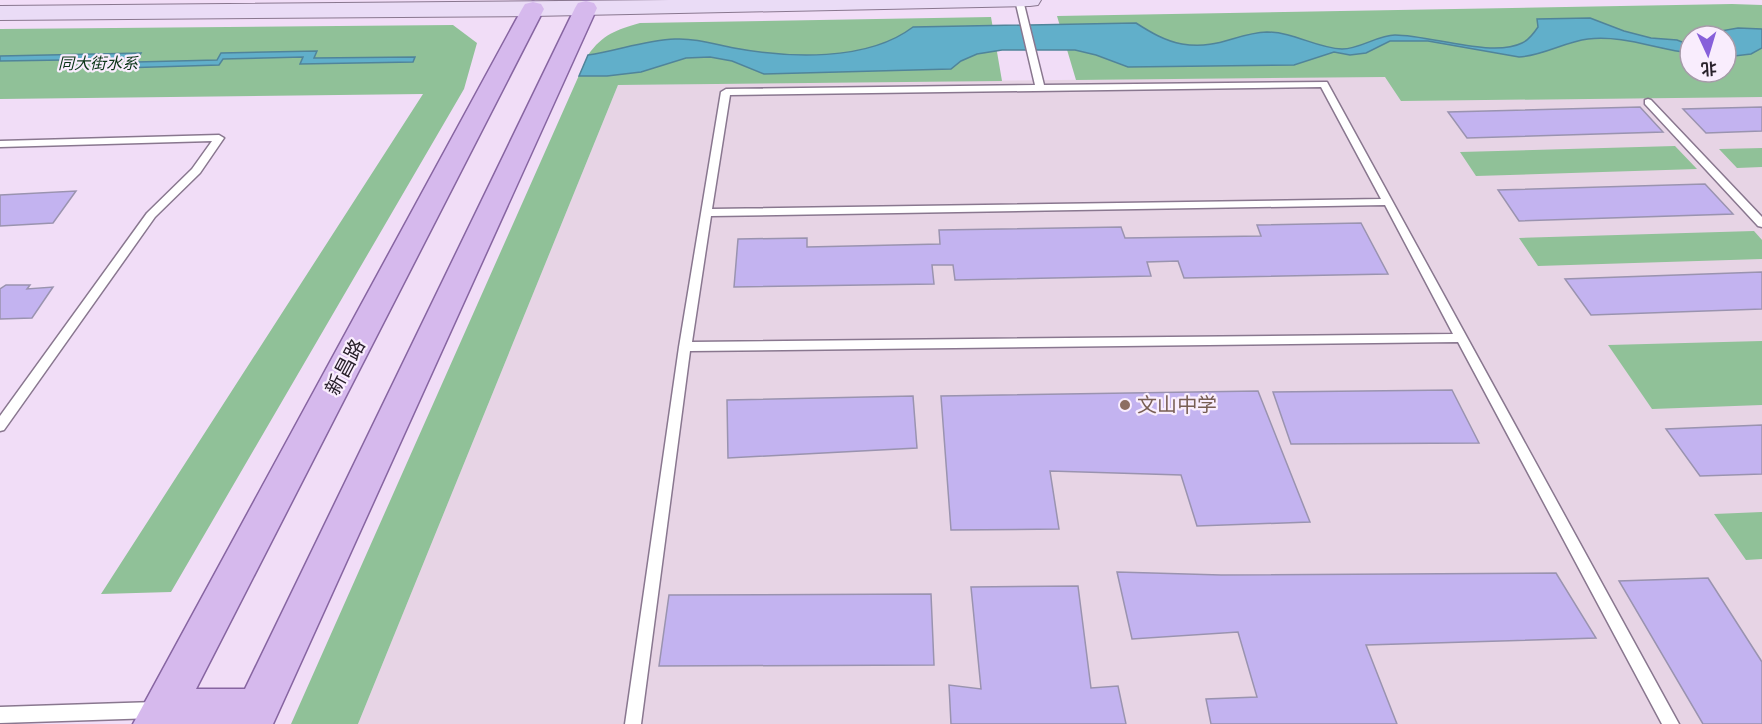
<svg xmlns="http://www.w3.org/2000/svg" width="1762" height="724" font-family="Lora,'Noto Sans SC',serif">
	<rect width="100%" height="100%" fill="#f1ddf7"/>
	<path fill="#e7d4e5" d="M 1762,72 L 1762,724 L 358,724 L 618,85 Z"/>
	<path fill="#90c198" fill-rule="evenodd" d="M 1732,4 L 1762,5 L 1762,97 L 1401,101 L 1385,77 L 1076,80 L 1057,16 ZM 1690,36 L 1726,36 L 1726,72 L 1690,72 Z
		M 991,17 L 1002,81 L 618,85 L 358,724 L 291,724 L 588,55 C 603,34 616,30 640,23 Z
		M 453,25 L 477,43 L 464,89 L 171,592 L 101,594 L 423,94 L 0,99 L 0,29 Z
		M 1675,146 L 1697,169 L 1476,176 L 1460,152 Z
		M 1762,148 L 1762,167 L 1737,168 L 1719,149 Z
		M 1754,231 L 1762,240 L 1762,259 L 1538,266 L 1519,238 Z
		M 1762,341 L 1762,405 L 1652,409 L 1608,345 Z
		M 1762,512 L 1762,559 L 1746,560 L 1714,514 Z"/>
	<path fill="#61afca" stroke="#50849a" stroke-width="1.5" d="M 1590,18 L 1624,31 L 1651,38 L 1677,40 L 1690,45 L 1690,53 C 1656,49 1623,35 1588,39 C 1564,42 1542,56 1519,57 L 1428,41 L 1390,41 L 1366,53 L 1350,55 L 1334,52 L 1294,65 L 1128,67 L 1096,55 L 1075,50 L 1002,50 L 977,54 L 961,61 L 951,69 L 764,74 L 732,61 L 710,57 L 686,58 L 641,72 L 607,76 L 579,76 L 588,55 C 617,51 645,40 675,39 C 695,38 714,44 734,48 C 788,58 867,62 913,27 L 1136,23 C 1150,32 1165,41 1182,44 C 1218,50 1236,33 1267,32 C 1294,32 1316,48 1342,49 C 1360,49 1378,35 1395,35 C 1430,35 1492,58 1522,43 C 1529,40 1534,33 1538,27 L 1537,19 Z
		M 1738,28 L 1762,29 L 1762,48 L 1751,54 L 1726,57 L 1726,36 L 1717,36 L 1715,32 Z
		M 317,51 L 314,58 L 415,57 L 413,62 L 300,64 L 303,57 L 223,59 L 219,65 L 122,68 L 128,59 L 0,61 L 0,56 L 141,53 L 136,62 L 217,60 L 221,53 Z"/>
	<path fill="#c3b3f0" stroke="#9a93af" stroke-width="1.5" d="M 1640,107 L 1663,132 L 1467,138 L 1448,112 Z
		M 1762,107 L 1762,131 L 1706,133 L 1683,109 Z
		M 1705,184 L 1733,214 L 1519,221 L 1498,190 Z
		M 76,191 L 53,223 L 0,226 L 0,195 Z
		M 1361,223 L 1388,274 L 1184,278 L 1178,261 L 1147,262 L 1151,276 L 955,280 L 953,265 L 932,265 L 934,284 L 734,287 L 738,239 L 807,238 L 807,247 L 940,244 L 939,230 L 1121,227 L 1125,238 L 1261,236 L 1257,225 Z
		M 1762,272 L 1762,309 L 1591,315 L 1565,279 Z
		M 6,285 L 30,285 L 27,289 L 53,287 L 32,318 L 0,319 L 0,289 Z
		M 1452,390 L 1479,443 L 1291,444 L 1273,392 Z
		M 1258,391 L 1310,522 L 1197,526 L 1181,475 L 1050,471 L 1059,529 L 951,530 L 941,396 Z
		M 913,396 L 917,448 L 728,458 L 727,400 Z
		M 1762,425 L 1762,474 L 1700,476 L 1666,429 Z
		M 1117,572 L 1221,575 L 1556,573 L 1596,638 L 1366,645 L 1397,724 L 1211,724 L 1206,699 L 1257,697 L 1238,632 L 1132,639 Z
		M 1708,578 L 1762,662 L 1762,724 L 1703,724 L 1619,581 Z
		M 1078,586 L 1091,688 L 1118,686 L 1126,724 L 951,724 L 949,685 L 981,689 L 971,587 Z
		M 931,594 L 934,665 L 659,666 L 669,595 Z"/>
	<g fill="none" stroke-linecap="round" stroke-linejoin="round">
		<g stroke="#89778f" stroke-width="3">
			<path id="lane" d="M 1015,0 L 1023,0 L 1044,85 L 1327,82 L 1679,724 L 1662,724 L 1458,342 L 690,351 L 641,724 L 625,724 L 679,347 L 721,92 L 726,89 L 1035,85 ZM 1321,87 L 1381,199 L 712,209 L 730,95 ZM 1385,205 L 1453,334 L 692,342 L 711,216 Z
				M 1648,99 L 1651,100 L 1762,217 L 1762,227 L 1758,226 L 1645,104 L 1645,100 Z
				M 219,135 L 224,138 L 200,173 L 155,217 L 4,430 L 0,431 L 0,416 L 147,213 L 192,169 L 212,141 L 0,147 L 0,141 Z
				M 155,702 L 161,704 L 163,710 L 161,716 L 155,718 L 0,723 L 0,707 Z"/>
		</g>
		<g stroke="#89778f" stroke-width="2">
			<path id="secondary" d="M 669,0 L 1041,0 L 1038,5 L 1030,6 L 533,16 L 0,20 L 0,6 Z"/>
		</g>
		<g stroke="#8765a1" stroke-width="3">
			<path id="primary" d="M 586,1 L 594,3 L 597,8 L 273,724 L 133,724 L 522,9 L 525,4 L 533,2 L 541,4 L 544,9 L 196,689 L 245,689 L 575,8 L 578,3 Z"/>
		</g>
		<use href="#lane" fill="#fff" fill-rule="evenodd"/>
		<use href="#secondary" fill="#eadcf6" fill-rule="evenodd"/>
		<use href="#primary" fill="#d6b9ed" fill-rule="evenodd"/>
	</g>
	<circle fill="#8d6e63" stroke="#f9edfd" stroke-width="2" cx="1125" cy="405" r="6"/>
	<g text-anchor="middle" stroke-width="4.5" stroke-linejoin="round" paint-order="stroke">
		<g font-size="16" font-style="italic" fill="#0a3416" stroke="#f9edfd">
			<text x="98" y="69">同大街水系</text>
		</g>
		<g font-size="20" fill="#29212b" stroke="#f9edfd">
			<text transform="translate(345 367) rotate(-62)" y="7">新昌路</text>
		</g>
		<g font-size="20" fill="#785e54" stroke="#f9edfd" text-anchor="start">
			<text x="1137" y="412">文山中学</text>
		</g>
	</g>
	<g transform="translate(1708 54) rotate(176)"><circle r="28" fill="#f9edfd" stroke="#a69ba9" stroke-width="1.5"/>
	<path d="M0-4.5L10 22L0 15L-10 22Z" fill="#8760da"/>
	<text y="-9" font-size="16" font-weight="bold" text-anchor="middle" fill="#29212b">北</text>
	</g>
</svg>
